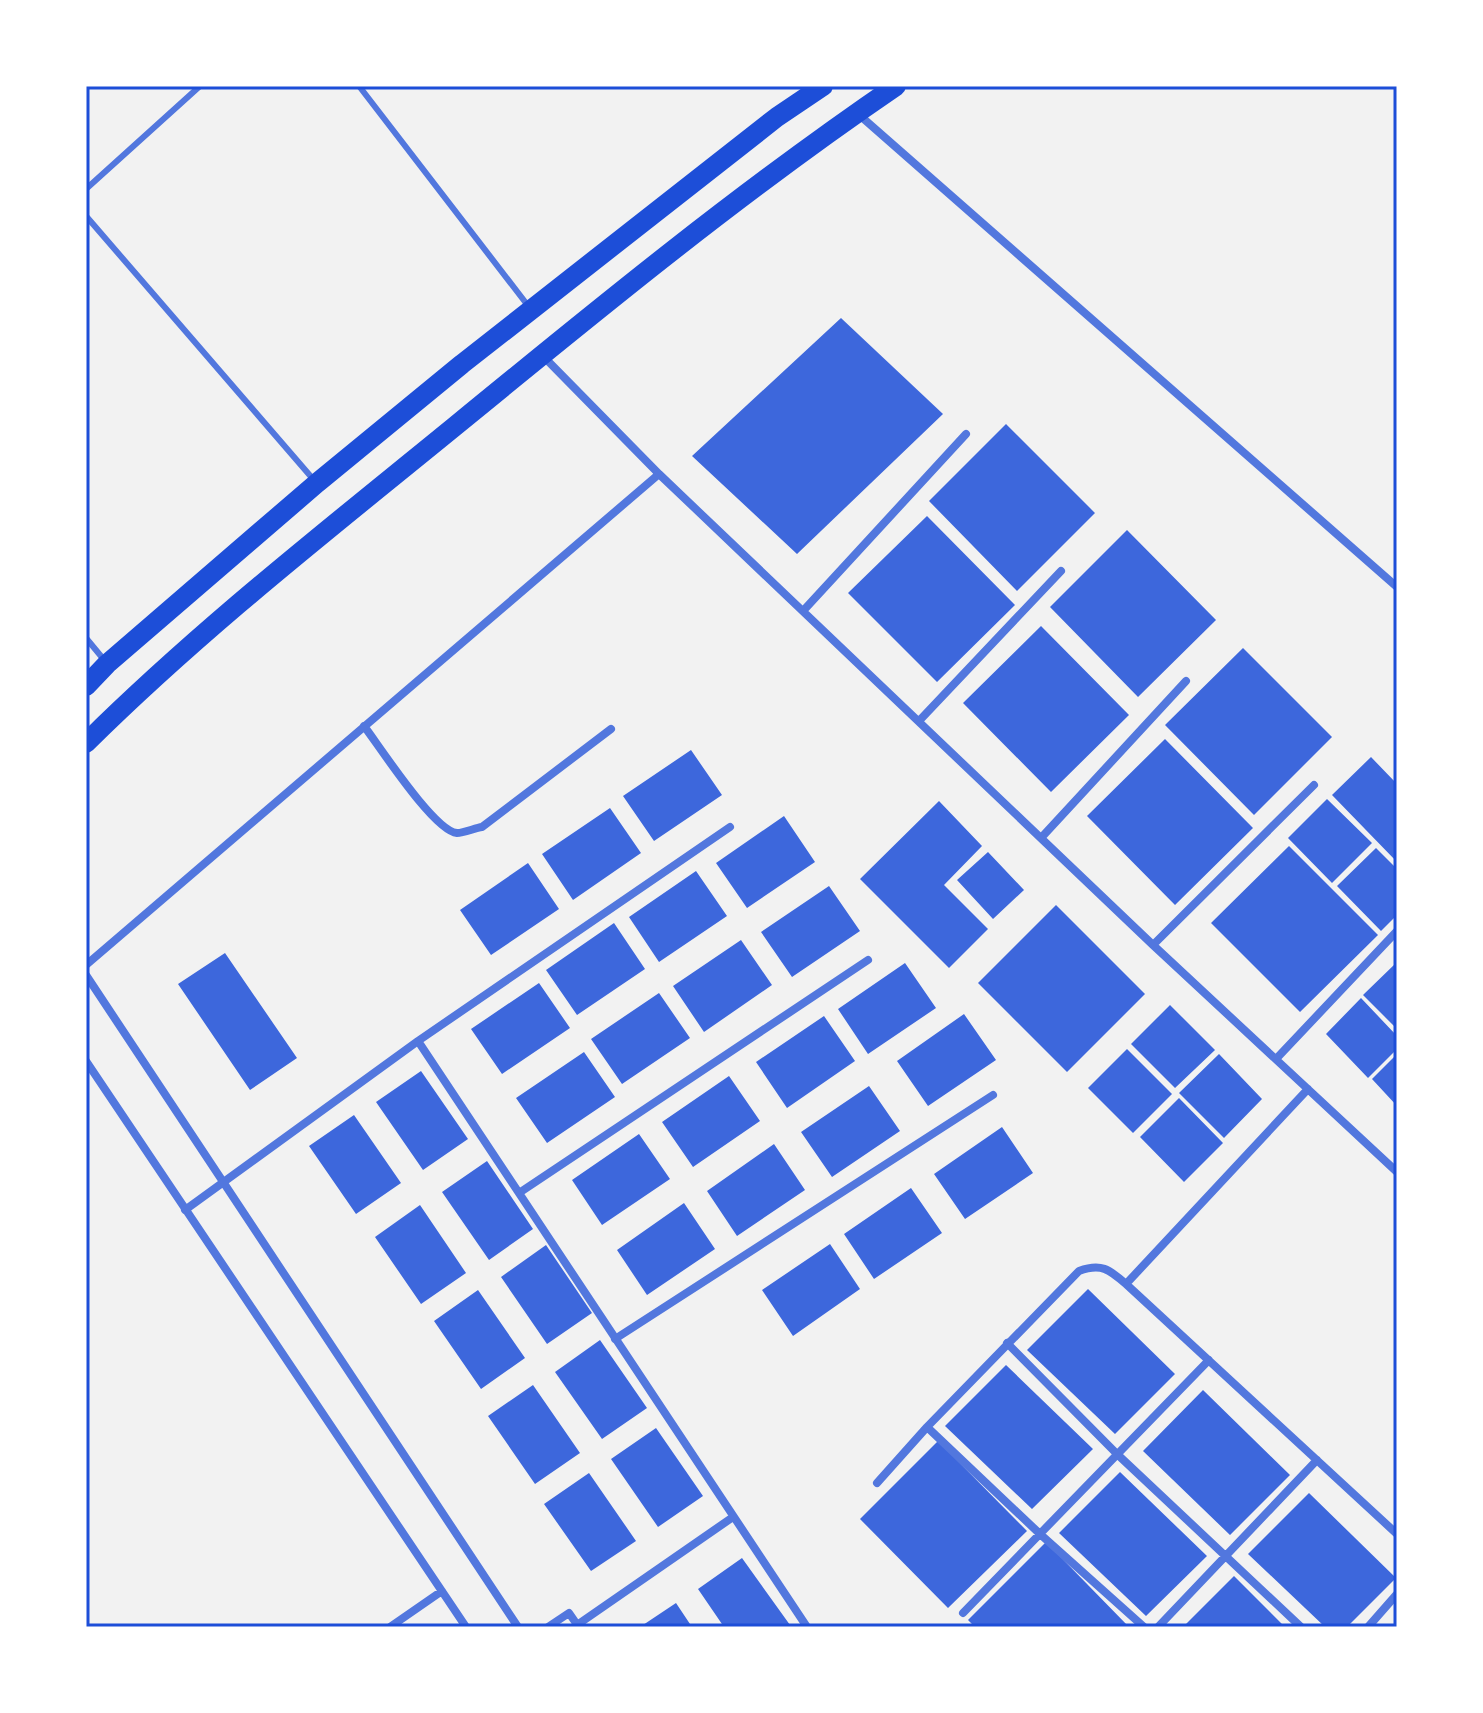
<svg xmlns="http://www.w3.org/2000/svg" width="1483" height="1713" font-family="'Golos Text',sans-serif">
	<rect width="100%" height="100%" fill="#f2f2f2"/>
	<path fill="#3d67dc" d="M 841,318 L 943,414 L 797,554 L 692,456 Z
		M 1006,424 L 1095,513 L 1017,591 L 929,501 Z
		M 927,516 L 1015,605 L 937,682 L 848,593 Z
		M 1127,530 L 1216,620 L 1138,697 L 1050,607 Z
		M 1041,626 L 1129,715 L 1051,792 L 963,703 Z
		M 1243,648 L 1332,737 L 1254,815 L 1165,725 Z
		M 1165,739 L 1253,828 L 1175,905 L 1087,816 Z
		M 691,750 L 722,795 L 654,841 L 623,796 Z
		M 1371,757 L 1397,784 L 1397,862 L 1332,795 Z
		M 1327,799 L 1372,843 L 1332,883 L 1288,838 Z
		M 939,801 L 982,846 L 944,885 L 988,929 L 949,968 L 860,879 Z
		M 610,808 L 641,853 L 573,900 L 542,854 Z
		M 784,816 L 815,862 L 747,908 L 716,863 Z
		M 1289,846 L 1378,935 L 1300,1012 L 1211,923 Z
		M 1376,848 L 1397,869 L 1397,915 L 1381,931 L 1337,886 Z
		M 988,852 L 1024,890 L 993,919 L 957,880 Z
		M 528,863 L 559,909 L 491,955 L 460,910 Z
		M 696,871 L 727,916 L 659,962 L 629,917 Z
		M 829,886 L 860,931 L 792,977 L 761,932 Z
		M 1056,905 L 1145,994 L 1067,1072 L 978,983 Z
		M 614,923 L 645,969 L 577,1015 L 546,970 Z
		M 741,940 L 772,985 L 704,1032 L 673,986 Z
		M 225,953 L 297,1058 L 250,1090 L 178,984 Z
		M 1397,962 L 1397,1029 L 1363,995 Z
		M 905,963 L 936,1008 L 868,1054 L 838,1009 Z
		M 539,983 L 570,1028 L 502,1074 L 471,1029 Z
		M 659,993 L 690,1038 L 622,1084 L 591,1039 Z
		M 1361,998 L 1397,1036 L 1397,1049 L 1368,1078 L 1326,1034 Z
		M 1170,1005 L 1215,1050 L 1175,1088 L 1131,1044 Z
		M 964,1014 L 996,1060 L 928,1106 L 897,1061 Z
		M 824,1016 L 855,1061 L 787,1108 L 756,1062 Z
		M 1127,1049 L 1172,1094 L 1133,1133 L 1088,1088 Z
		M 584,1052 L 615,1097 L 547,1143 L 516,1098 Z
		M 1219,1054 L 1262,1099 L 1224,1138 L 1179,1093 Z
		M 1397,1054 L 1397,1106 L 1372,1079 Z
		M 421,1071 L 468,1139 L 423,1170 L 376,1102 Z
		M 729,1076 L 760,1121 L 693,1167 L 662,1122 Z
		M 869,1086 L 900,1131 L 832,1177 L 801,1132 Z
		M 1179,1098 L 1223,1143 L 1184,1182 L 1140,1137 Z
		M 354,1115 L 401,1183 L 356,1214 L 309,1146 Z
		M 1002,1127 L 1033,1173 L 965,1219 L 934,1174 Z
		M 639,1134 L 670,1179 L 602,1225 L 572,1180 Z
		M 774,1144 L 805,1190 L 737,1236 L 707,1191 Z
		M 487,1161 L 533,1229 L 489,1260 L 442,1192 Z
		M 911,1188 L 942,1233 L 874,1279 L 844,1234 Z
		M 684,1203 L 715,1249 L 647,1295 L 617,1250 Z
		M 420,1205 L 466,1273 L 421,1304 L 375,1237 Z
		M 830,1244 L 860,1289 L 793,1336 L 762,1290 Z
		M 546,1245 L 592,1313 L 547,1344 L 501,1277 Z
		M 1088,1289 L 1175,1374 L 1115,1434 L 1027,1350 Z
		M 478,1290 L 525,1358 L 481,1389 L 434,1321 Z
		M 600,1340 L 647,1408 L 602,1439 L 555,1372 Z
		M 1006,1365 L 1093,1449 L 1032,1509 L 945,1426 Z
		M 533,1385 L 580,1453 L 535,1484 L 488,1416 Z
		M 1203,1390 L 1290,1475 L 1230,1535 L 1143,1451 Z
		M 656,1428 L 703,1496 L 658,1527 L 611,1459 Z
		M 938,1441 L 1027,1531 L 948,1608 L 860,1519 Z
		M 1120,1472 L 1207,1556 L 1146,1616 L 1059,1533 Z
		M 589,1473 L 636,1541 L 591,1571 L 544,1504 Z
		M 1309,1493 L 1396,1578 L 1347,1627 L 1325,1627 L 1248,1554 Z
		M 1046,1542 L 1129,1627 L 975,1627 L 968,1620 Z
		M 742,1558 L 790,1625 L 787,1627 L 724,1627 L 698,1589 Z
		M 1234,1576 L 1285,1627 L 1183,1627 Z
		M 676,1603 L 692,1627 L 640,1627 Z"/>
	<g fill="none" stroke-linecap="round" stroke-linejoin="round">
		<path stroke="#5277de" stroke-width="6" d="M 359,86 L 529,307
			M 86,189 L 200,86
			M 86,216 L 313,479
			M 86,638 L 105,661"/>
		<path stroke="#5277de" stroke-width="8" d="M 857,113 L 1397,587
			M 542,355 L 659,474 L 1153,945 L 1397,1172
			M 803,611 L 966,434
			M 919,721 L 1061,571
			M 364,726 C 380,747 434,831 457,833 C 464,833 475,828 482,827 L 611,729
			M 1041,838 L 1186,681
			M 1153,945 L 1314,785
			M 86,965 L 659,474
			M 86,975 L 518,1627
			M 418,1041 L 807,1627
			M 1276,1059 L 1397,931
			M 86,1061 L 466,1627
			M 519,1193 L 868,960
			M 185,1210 L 418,1041 L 730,827
			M 1126,1284 L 1308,1089
			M 615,1339 L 993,1095
			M 1007,1343 L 1117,1454 L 1301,1627
			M 927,1427 L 1040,1534 L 1144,1627
			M 877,1483 L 927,1427 L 1079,1271 C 1101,1263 1109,1269 1126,1284 L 1397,1534
			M 963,1613 L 1209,1360
			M 577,1625 L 733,1517
			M 390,1627 L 442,1591
			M 548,1627 L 569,1613 L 578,1626
			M 1158,1627 L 1317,1460
			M 1368,1627 L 1397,1594"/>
		<path stroke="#1d4ed8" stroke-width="20" d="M 86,686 L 107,664 L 317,483 L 462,364 L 777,117 L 823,86
			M 86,743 C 201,629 329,529 454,427 C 598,309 742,191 896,86"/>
	</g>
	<rect width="1483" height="1713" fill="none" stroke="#ffffff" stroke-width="176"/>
	<rect x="88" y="88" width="1307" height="1537" fill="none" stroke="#1d4ed8" stroke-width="3"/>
</svg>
